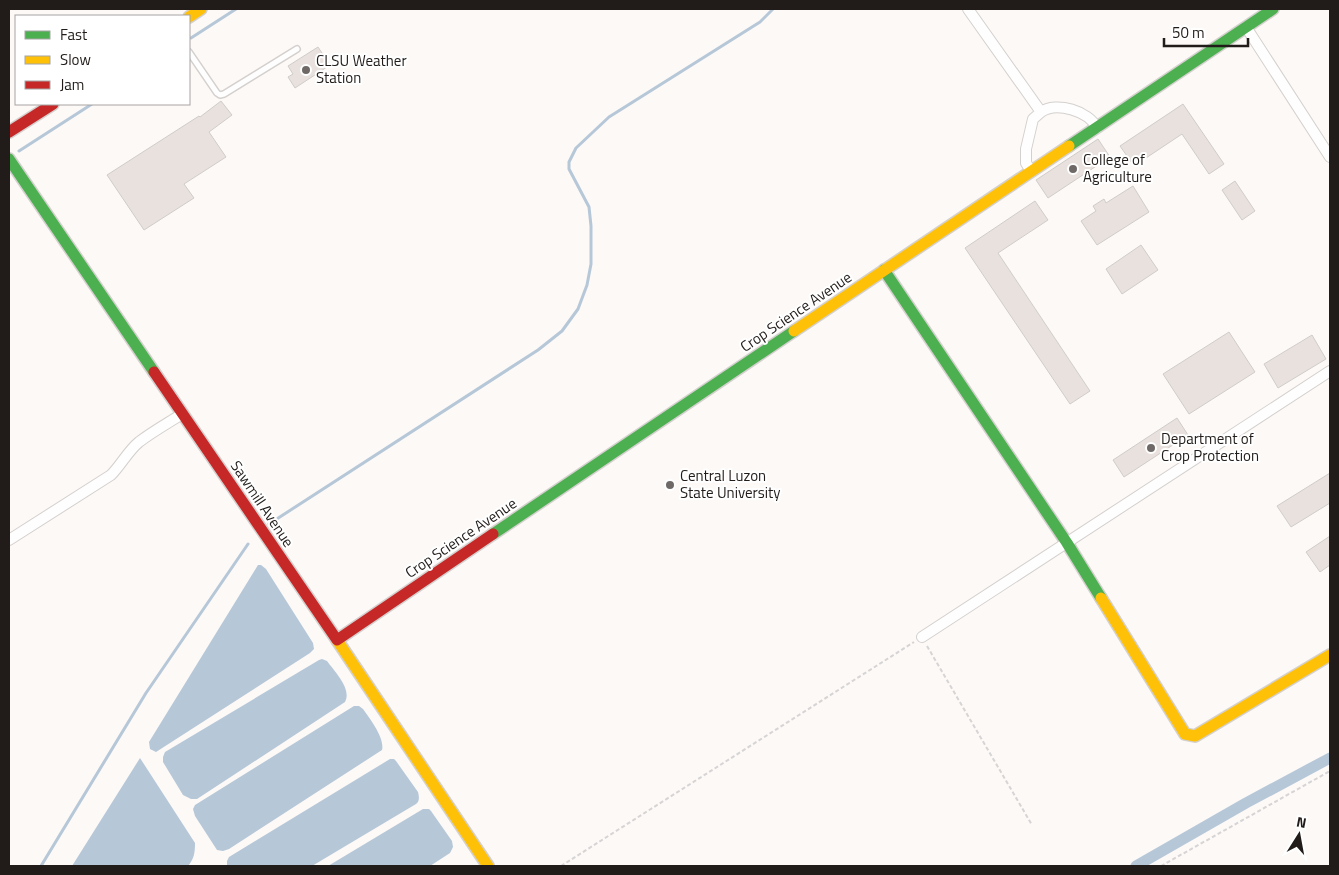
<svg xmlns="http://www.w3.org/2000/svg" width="1339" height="875" font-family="'Titillium Web',sans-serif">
	<rect width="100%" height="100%" fill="#fcf9f7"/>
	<path fill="#b6c7d8" d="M 258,565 L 261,565 L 266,569 L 313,643 L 314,649 L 310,653 L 156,752 L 150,749 L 149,742 Z
		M 322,659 L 327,661 C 335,672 352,689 345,702 L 197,799 L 191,799 L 183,795 L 163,762 L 163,757 L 165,752 L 319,660 Z
		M 354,706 L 359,706 L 363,709 C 370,719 385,738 382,750 L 229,849 L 223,851 L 217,850 L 195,816 L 193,809 L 195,805 Z
		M 140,758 L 195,843 C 195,853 194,859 188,866 L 72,866 Z
		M 390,759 L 394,759 L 396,761 L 418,792 C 419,796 420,801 416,804 L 312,866 L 227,866 L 227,861 L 229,857 Z
		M 423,809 L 429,809 L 431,811 L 452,841 L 453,847 L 450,853 L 430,866 L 328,866 Z"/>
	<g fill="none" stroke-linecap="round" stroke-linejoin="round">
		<path stroke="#b6c7d8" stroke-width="3" d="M 191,38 L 236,9
			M 19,151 L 92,104
			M 269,524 L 538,350 L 562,331 L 578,309 L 587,285 L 591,264 L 591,226 L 589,207 L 569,169 L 569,162 L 576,148 L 609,117 L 760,22 L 773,9
			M 41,866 L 146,693 L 248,544"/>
		<path stroke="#b6c7d8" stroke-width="11" d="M 1136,866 L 1246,803 L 1330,758"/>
	</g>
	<path fill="#e9e1dd" stroke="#d0ccca" d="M 318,47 L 330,65 L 295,88 L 288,77 L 293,74 L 288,66 Z
		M 221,101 L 232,115 L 209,132 L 226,157 L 184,184 L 194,198 L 144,230 L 107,175 L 199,116 L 200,117 Z
		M 1183,104 L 1224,164 L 1209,174 L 1182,134 L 1134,166 L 1120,146 Z
		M 1098,139 L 1110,157 L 1048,198 L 1036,180 Z
		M 1235,181 L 1255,211 L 1242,220 L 1222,190 Z
		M 1133,186 L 1149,212 L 1097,245 L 1081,221 L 1096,211 L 1093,206 L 1104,199 L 1106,203 Z
		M 1035,201 L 1048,220 L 998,253 L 1090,391 L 1070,404 L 965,248 Z
		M 1141,245 L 1158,270 L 1122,294 L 1106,269 Z
		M 1229,332 L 1255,372 L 1189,414 L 1163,374 Z
		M 1312,335 L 1326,359 L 1278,388 L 1264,364 Z
		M 1177,418 L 1188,435 L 1124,477 L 1113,460 Z
		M 1330,473 L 1330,503 L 1291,527 L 1277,506 Z
		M 1330,536 L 1330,565 L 1320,572 L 1306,552 Z"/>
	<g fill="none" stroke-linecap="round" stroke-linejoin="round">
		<g stroke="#d4d0ce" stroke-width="8">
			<path id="lane" d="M 189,52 L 217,93 L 220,95 L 224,94 L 297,49"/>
		</g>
		<g stroke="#d4d0ce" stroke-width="12">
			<path id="street" d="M 968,9 L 1041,112 L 1033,119 L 1026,149 L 1026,163 L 1031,171
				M 1246,27 L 1330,157
				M 1041,112 C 1056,101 1089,111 1097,128
				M 9,540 L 111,475 C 121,465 128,451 139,442 C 152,432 168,423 182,414
				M 922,637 L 1330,371"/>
		</g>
		<g stroke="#d4d0ce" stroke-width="14">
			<path id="fast" d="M 1069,146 L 1273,9
				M 9,159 L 154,372
				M 884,270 L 1067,543 L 1101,598
				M 493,534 L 794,331"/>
		</g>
		<g stroke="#d4d0ce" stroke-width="14">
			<path id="slow" d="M 189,17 L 201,9
				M 794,331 L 1069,146
				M 1101,598 L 1185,734 L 1195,736 L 1330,655
				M 337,640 L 488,866"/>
		</g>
		<g stroke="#d4d0ce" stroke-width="14">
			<path id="jam" d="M 9,132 L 53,104
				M 154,372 L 337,640
				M 337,640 L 493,534"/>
		</g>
		<path stroke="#d6d4d4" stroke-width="2" stroke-dasharray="4 2.5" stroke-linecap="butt" d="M 927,646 L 1032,825
			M 561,866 L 914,642
			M 1161,866 L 1330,771"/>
		<use href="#lane" stroke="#fffefe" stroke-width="5"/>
		<use href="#street" stroke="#fffefe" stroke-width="10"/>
		<use href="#fast" stroke="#4caf50" stroke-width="11"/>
		<use href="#slow" stroke="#ffc107" stroke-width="11"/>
		<use href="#jam" stroke="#c62828" stroke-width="11"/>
	</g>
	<g fill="#6e6967" stroke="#fff" stroke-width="2">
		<circle cx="306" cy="70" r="5"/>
		<circle cx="1073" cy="169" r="5"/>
		<circle cx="1151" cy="448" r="5"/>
		<circle cx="670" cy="485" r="5"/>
	</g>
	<g text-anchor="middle" stroke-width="4" stroke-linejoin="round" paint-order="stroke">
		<g font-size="15" fill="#211c19" stroke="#fff" text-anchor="start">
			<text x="316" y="66">CLSU Weather<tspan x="316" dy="17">Station</tspan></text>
			<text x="1083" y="165">College of<tspan x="1083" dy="17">Agriculture</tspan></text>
			<text x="1161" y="444">Department of<tspan x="1161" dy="17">Crop Protection</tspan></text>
			<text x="680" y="481">Central Luzon<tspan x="680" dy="17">State University</tspan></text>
		</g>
		<g font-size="15" fill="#211c19" stroke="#fff">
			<text transform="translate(796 312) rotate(-34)" y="5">Crop Science Avenue</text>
			<text transform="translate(262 504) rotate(56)" y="5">Sawmill Avenue</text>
			<text transform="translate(461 538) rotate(-34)" y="5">Crop Science Avenue</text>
		</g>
	</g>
	<rect width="1339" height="875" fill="none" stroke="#211c19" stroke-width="20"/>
	<rect x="15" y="15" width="175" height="90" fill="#ffffff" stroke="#a6a4a3"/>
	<rect x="25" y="31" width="25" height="8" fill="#4caf50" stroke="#a6a4a3"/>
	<text x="60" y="40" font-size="15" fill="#211c19">Fast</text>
	<rect x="25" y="56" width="25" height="8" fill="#ffc107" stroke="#a6a4a3"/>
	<text x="60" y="65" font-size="15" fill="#211c19">Slow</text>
	<rect x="25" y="81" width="25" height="8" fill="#c62828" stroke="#a6a4a3"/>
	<text x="60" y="90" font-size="15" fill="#211c19">Jam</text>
	<g transform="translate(1299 835) rotate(11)" stroke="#ffffff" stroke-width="4" paint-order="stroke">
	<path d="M0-4L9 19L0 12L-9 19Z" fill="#211c19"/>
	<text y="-8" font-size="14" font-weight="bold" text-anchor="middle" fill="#211c19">N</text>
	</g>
	<path d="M1164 38v8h84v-8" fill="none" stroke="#211c19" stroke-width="2.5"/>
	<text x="1172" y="38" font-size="15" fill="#211c19" stroke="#ffffff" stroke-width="4" paint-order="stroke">50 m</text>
</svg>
